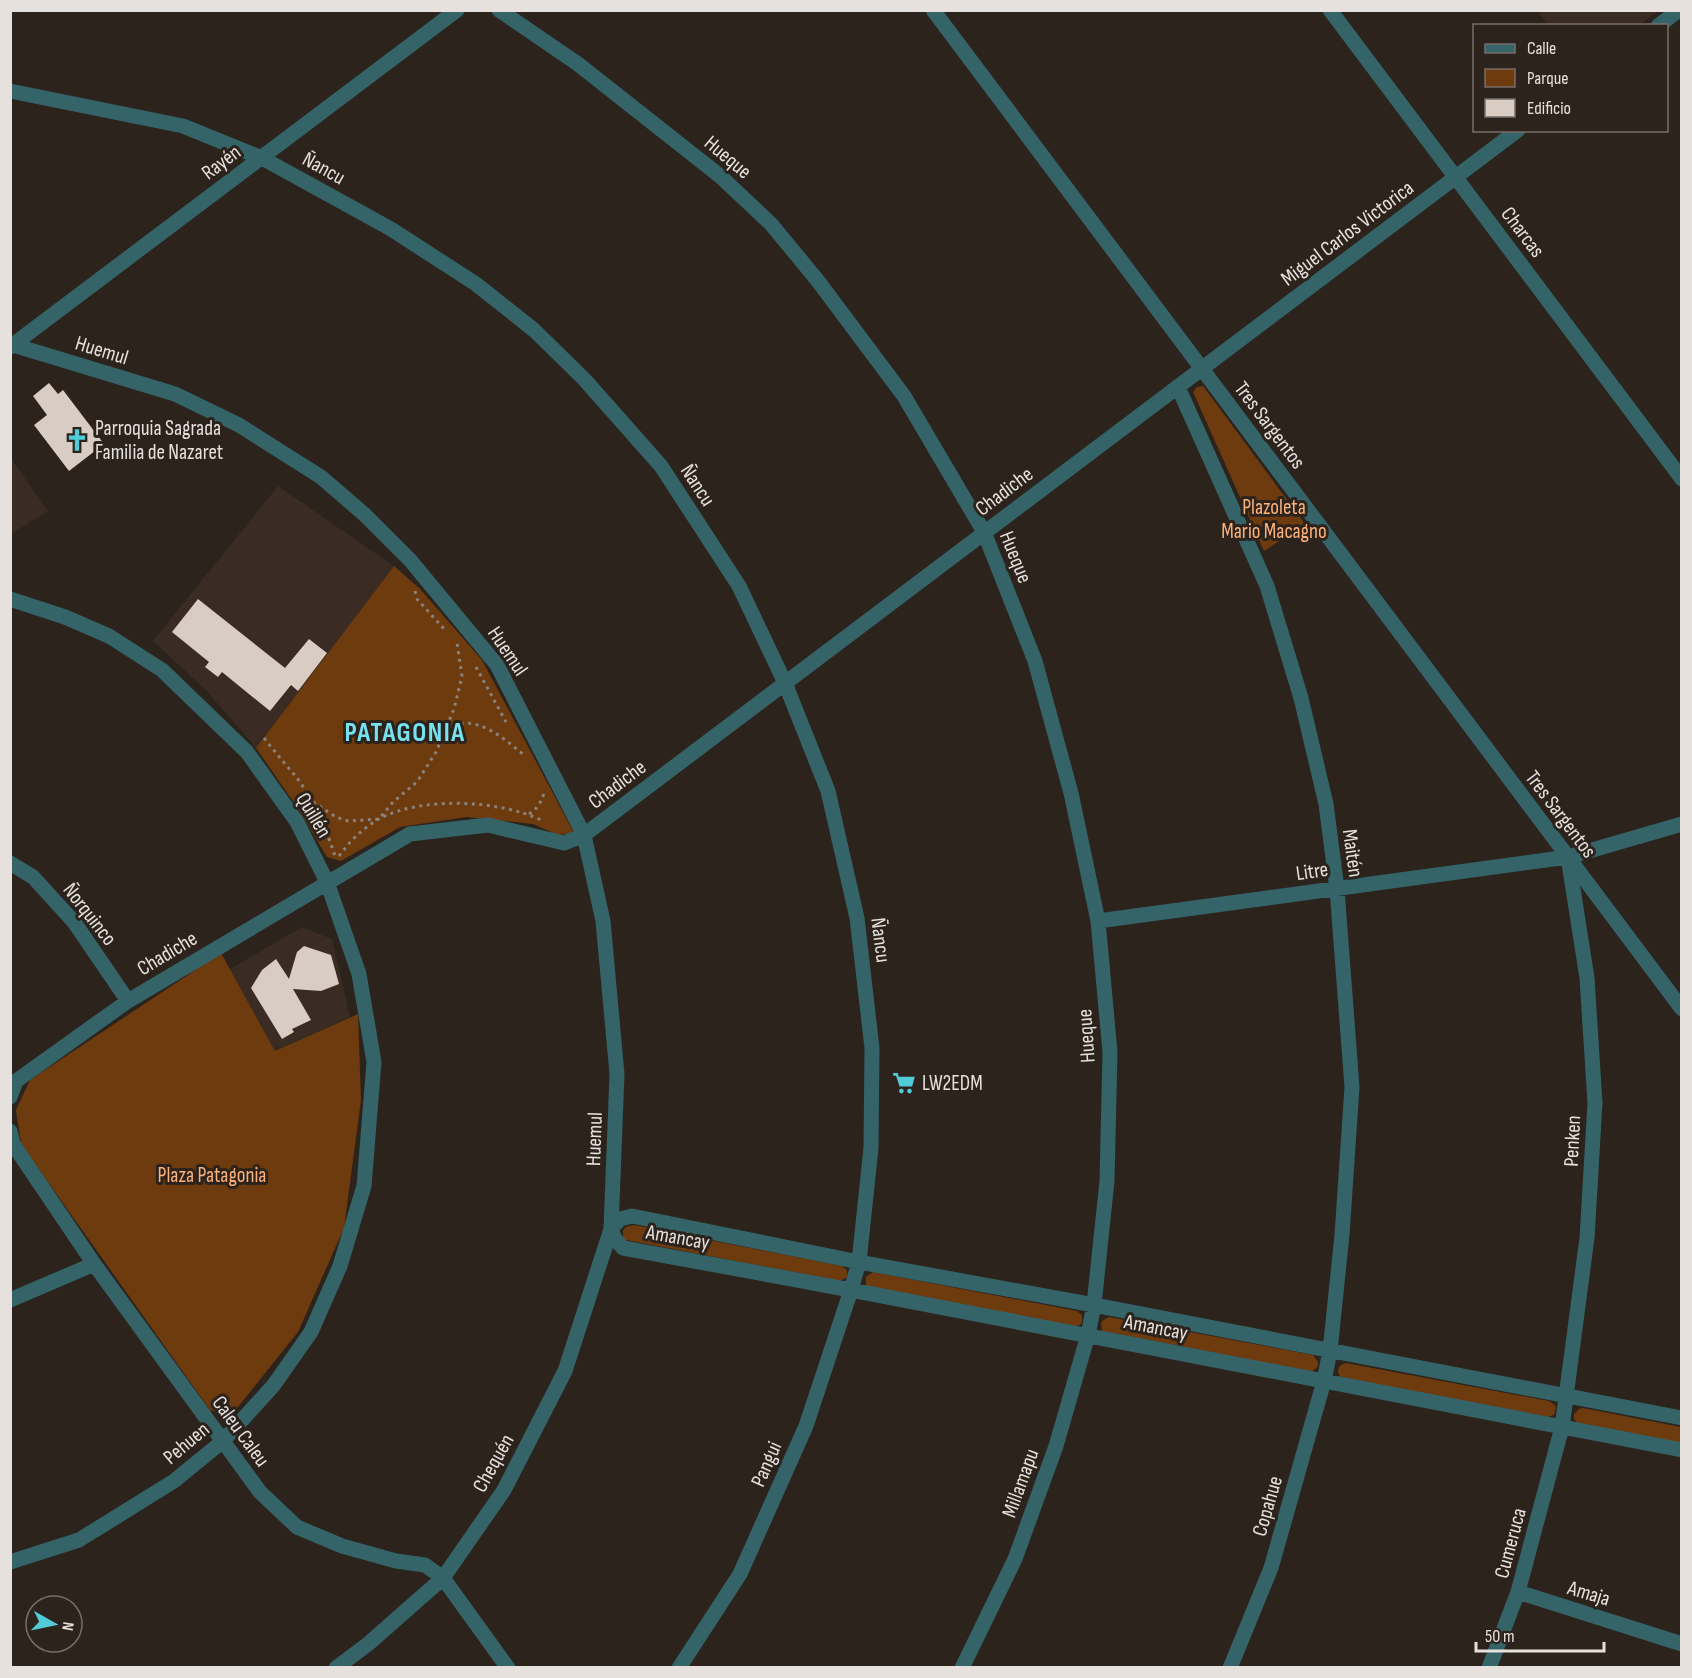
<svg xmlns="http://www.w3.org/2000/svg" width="1692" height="1678" font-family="'Sofia Sans Condensed',sans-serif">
	<rect width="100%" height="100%" fill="#2c231d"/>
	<path fill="#3a2c22" d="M 1537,11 L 1658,11 L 1638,26 L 1549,25 Z
		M 10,457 L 48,511 L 11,534 L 10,534 Z
		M 278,486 L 394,566 L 256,748 L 206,690 L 153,641 Z
		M 302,927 L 332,939 L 350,1017 L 275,1051 L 230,969 Z"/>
	<path fill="#6d3b0e" d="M 1203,386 L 1305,524 L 1264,551 L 1193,392 L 1197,387 Z
		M 394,566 L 420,589 L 482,660 L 574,833 L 558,835 L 533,824 L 467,817 L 400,827 L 341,861 L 327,857 L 297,807 L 256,748 Z
		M 221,953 L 275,1051 L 358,1014 L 361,1100 L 344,1228 L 298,1332 L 238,1407 L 224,1414 L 210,1410 L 21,1144 L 16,1110 L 30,1080 Z
		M 634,1225 L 842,1266 L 847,1270 L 847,1277 L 840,1281 L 626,1240 L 623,1238 L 623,1230 L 626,1227 Z
		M 873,1272 L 1077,1311 L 1082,1315 L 1082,1322 L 1080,1325 L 1075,1326 L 869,1288 L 866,1285 L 866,1277 Z
		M 1109,1317 L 1313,1355 L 1318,1362 L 1318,1366 L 1312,1372 L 1102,1331 L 1101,1324 L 1102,1321 Z
		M 1346,1363 L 1549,1401 L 1555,1405 L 1556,1408 L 1554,1415 L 1548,1417 L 1342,1378 C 1335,1372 1338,1365 1346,1363 Z
		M 1583,1408 L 1681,1427 L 1681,1445 L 1579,1425 L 1574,1419 L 1574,1414 L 1579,1409 Z"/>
	<path fill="#d8ccc3" d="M 49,383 L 58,394 L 63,390 L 104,444 L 69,471 L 34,425 L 47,415 L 33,396 Z
		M 198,599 L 285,668 L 309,639 L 327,653 L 298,691 L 291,685 L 270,711 L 222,672 L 218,677 L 205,667 L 209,662 L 172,632 Z
		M 304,946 L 331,955 L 339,984 L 321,991 L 293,989 L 311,1020 L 292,1029 L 294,1032 L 282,1039 L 251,988 L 262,970 L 276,959 L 289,979 L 297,952 Z"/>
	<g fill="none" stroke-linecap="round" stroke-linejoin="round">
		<path stroke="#89827d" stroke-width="3" stroke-dasharray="3 4.5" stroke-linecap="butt" d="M 415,591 L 417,599 L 445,630
			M 476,667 L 506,722
			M 447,730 C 451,728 456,725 460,724 C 483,719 508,742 524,755
			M 264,738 C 275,752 286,765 297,778 C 315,802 327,831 336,859
			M 313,802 L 336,817 L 348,821 L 379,819 L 393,802 L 417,782 L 436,752 L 454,709 L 462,676 L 457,643
			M 529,814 C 537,809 541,803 544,793
			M 339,856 C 350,841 363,828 379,819 C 421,796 499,800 541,820"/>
		<path stroke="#346368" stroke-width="15" d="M 499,10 L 578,64 L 720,176 L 771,224 L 818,281 L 904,396 L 984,532 L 1035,661 L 1071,793 L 1098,921 L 1110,1052 L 1107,1181 L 1094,1305 L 1088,1335 L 1056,1446 L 1015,1559 L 962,1668
			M 1330,10 L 1682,479
			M 1658,26 L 1679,10
			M 10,91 L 183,126 L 262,158 L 391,229 L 476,284 L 534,330 L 584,379 L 661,466 L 739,586 L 785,683 L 828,791 L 857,918 L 872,1048 L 871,1148 L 859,1262 L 851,1290 L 806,1426 L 740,1574 L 679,1668
			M 10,344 L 175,394 L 239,425 L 321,477 L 365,515 L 410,560 L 497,665 L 584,835 L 603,921 L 617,1074 L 611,1229 L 565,1371 L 504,1490 L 443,1578 L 368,1644 L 336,1668
			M 10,347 L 457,10
			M 1178,387 L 1267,586 L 1301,698 L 1326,804 L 1337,889 L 1352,1087 L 1342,1235 L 1330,1351 L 1324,1381 L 1271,1568 L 1230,1668
			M 10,599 L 65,617 L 109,636 L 162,670 L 247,752 L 297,822 L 327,882 L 359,974 L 374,1062 L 364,1186 L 340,1266 L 311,1332 L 273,1386 L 223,1441 L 174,1481 L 79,1540 L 10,1562
			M 10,863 L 33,877 L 74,922 L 128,1001
			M 1098,921 L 1568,857 L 1682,824
			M 10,1097 L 16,1081 L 128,1001 L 410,834 L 488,825 L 564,843 L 584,835 L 1518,130
			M 10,1131 L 13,1144 L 94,1264 L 260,1492 L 297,1527 L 342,1546 L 396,1561 L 425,1565 L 443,1578 L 508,1668
			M 611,1229 L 615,1239 L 623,1248 L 851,1290 L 1682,1450
			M 611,1229 L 620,1219 L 632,1216 L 859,1262 L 1094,1305 L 1682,1418
			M 10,1300 L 94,1264
			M 1518,1592 L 1682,1644
			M 1489,1668 L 1518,1592 L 1562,1427 L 1587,1238 L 1595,1103 L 1587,978 L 1568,857"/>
		<path stroke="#346368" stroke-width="15" d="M 933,10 L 1682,1009"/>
	</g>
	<defs>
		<g id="church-bare" transform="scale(1.8)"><path d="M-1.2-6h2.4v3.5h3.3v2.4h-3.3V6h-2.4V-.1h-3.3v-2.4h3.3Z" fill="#52cbd8" stroke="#2c231d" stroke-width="2.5" paint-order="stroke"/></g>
		<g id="supermarket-bare" transform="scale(1.8)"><path d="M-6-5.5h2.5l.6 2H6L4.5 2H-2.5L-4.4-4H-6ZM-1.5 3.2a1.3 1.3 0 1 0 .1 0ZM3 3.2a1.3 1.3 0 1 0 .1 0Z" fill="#52cbd8" stroke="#2c231d" stroke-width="2.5" paint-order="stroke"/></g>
	</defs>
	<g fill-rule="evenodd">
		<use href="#church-bare" x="77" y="440"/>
		<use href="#supermarket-bare" x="904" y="1083"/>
	</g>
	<g text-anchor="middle" stroke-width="6" stroke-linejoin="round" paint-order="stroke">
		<g font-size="21" fill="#e7e1dd" stroke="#2c231d">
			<text transform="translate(728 157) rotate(40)" y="7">Hueque</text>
			<text transform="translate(221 162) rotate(-37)" y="7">Rayén</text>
			<text transform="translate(324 168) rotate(29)" y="7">Ñancu</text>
			<text transform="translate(1523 232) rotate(53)" y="7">Charcas</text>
			<text transform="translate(1347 233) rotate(-37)" y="7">Miguel Carlos Victorica</text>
			<text transform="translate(102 350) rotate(17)" y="7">Huemul</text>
			<text transform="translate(1270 425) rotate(53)" y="7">Tres Sargentos</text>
			<text transform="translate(698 485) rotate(57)" y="7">Ñancu</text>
			<text transform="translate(1004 491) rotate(-37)" y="7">Chadiche</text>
			<text transform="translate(1016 557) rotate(68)" y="7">Hueque</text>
			<text transform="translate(508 651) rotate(56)" y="7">Huemul</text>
			<text transform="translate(617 784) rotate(-37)" y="7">Chadiche</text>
			<text transform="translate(1561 814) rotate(53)" y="7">Tres Sargentos</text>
			<text transform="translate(314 815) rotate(59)" y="7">Quillén</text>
			<text transform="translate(1353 853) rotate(82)" y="7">Maitén</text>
			<text transform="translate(1312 871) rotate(-8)" y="7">Litre</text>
			<text transform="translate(90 914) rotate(52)" y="7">Ñorquinco</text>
			<text transform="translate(881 940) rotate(83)" y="7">Ñancu</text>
			<text transform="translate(167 953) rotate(-31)" y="7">Chadiche</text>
			<text transform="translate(1086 1036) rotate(-94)" y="7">Hueque</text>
			<text transform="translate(594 1139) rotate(-88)" y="7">Huemul</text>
			<text transform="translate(1572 1141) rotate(-87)" y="7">Penken</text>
			<text transform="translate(678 1237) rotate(10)" y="7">Amancay</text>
			<text transform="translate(1156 1327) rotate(11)" y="7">Amancay</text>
			<text transform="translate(241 1431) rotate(54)" y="7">Caleu Caleu</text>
			<text transform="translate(186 1443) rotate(-40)" y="7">Pehuen</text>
			<text transform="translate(493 1463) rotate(-61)" y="7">Chequén</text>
			<text transform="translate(766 1464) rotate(-66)" y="7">Pangui</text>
			<text transform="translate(1020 1483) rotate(-70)" y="7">Millamapu</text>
			<text transform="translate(1267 1506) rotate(-74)" y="7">Copahue</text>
			<text transform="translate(1510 1543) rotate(-75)" y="7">Cumeruca</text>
			<text transform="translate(1589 1593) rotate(17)" y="7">Amaja</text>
		</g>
		<g font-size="21" fill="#e7e1dd" stroke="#2c231d" text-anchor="start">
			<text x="95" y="435">Parroquia Sagrada<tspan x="95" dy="24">Familia de Nazaret</tspan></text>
			<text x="922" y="1090">LW2EDM</text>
		</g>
		<g font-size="21" fill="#feb279" stroke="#2c231d">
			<text x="1274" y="514">Plazoleta<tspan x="1274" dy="24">Mario Macagno</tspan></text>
			<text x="212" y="1182">Plaza Patagonia</text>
		</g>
		<g font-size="27" font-weight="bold" letter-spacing="1.5" fill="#77e2ee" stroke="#2c231d">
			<text x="405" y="741">PATAGONIA</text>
		</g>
	</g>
	<rect width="1692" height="1678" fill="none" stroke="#e7e1dd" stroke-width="24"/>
	<rect x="1473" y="24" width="195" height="108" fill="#2c231d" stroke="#776f6a" stroke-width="1.5"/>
	<rect x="1485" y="44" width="30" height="9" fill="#346368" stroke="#776f6a" stroke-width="1.5"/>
	<text x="1527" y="54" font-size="18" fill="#e7e1dd">Calle</text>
	<rect x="1485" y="69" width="30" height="18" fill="#6d3b0e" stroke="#776f6a" stroke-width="1.5"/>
	<text x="1527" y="84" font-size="18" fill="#e7e1dd">Parque</text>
	<rect x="1485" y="99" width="30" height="18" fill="#d8ccc3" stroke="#776f6a" stroke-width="1.5"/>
	<text x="1527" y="114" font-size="18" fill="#e7e1dd">Edificio</text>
	<g transform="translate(54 1624) rotate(99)"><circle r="28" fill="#2c231d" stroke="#776f6a" stroke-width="1.5"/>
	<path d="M0-4.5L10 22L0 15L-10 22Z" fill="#52cbd8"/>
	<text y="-9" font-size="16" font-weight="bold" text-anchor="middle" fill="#e7e1dd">N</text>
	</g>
	<path d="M1476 1642v9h128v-9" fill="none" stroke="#e7e1dd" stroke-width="3"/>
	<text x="1485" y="1642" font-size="18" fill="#e7e1dd" stroke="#2c231d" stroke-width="4.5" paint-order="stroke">50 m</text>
</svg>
